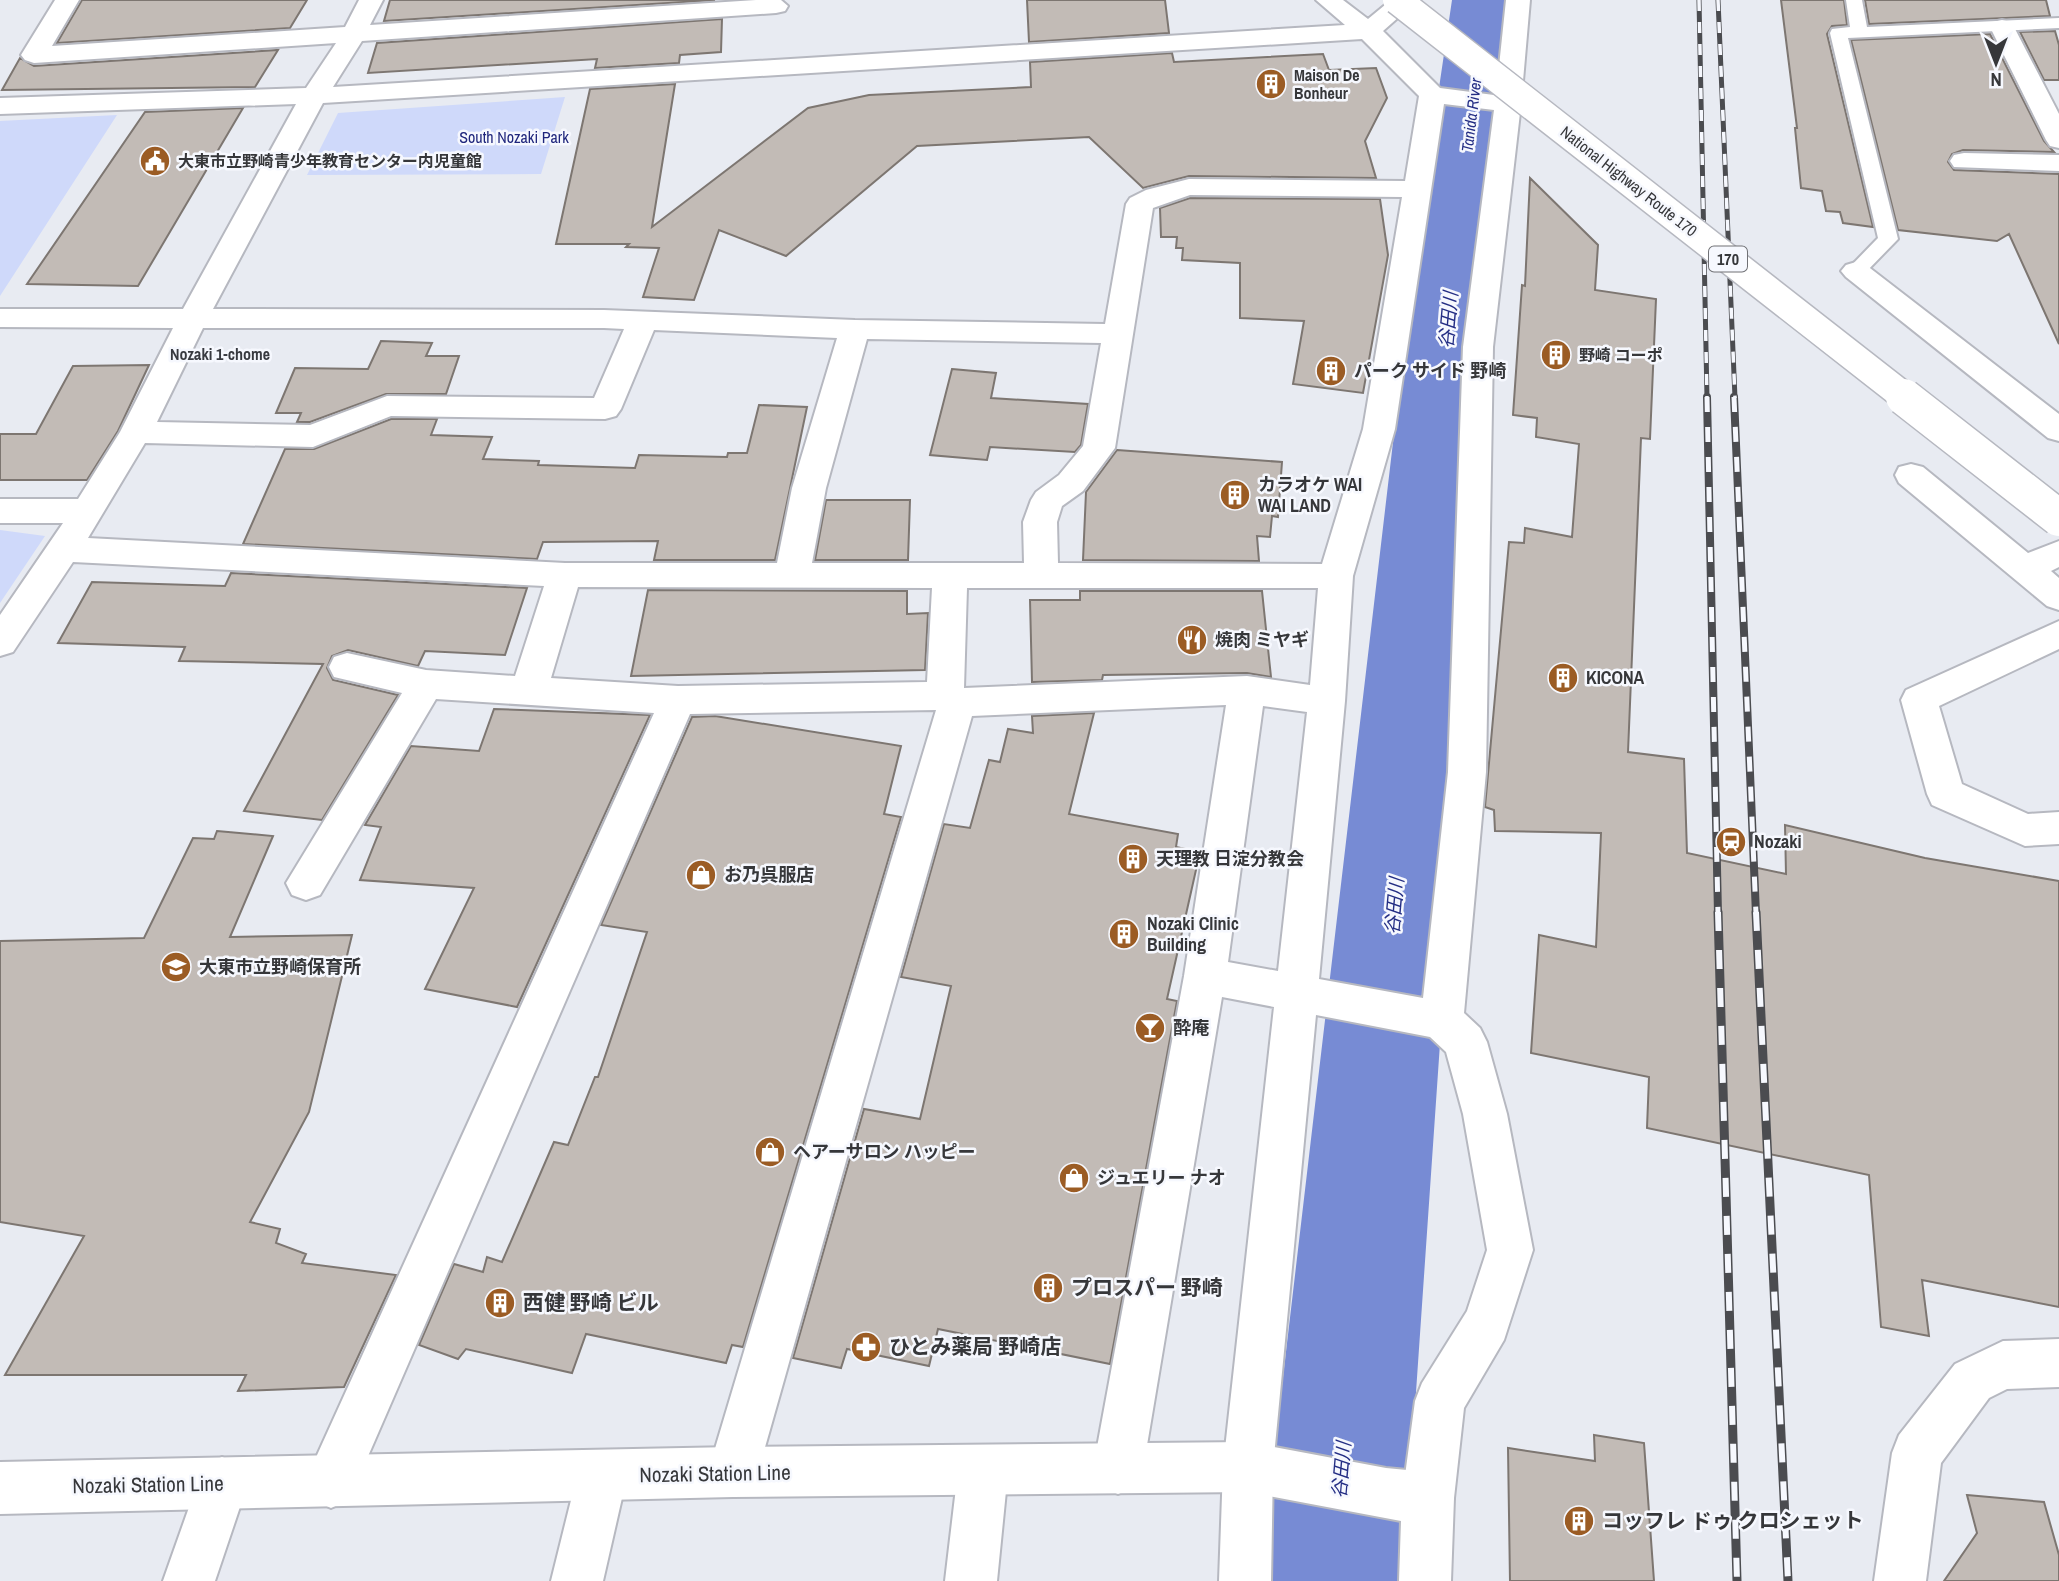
<svg xmlns="http://www.w3.org/2000/svg" width="2059" height="1581" font-family="'Archivo Narrow','Noto Sans JP',sans-serif">
	<rect width="100%" height="100%" fill="#e8ebf2"/>
	<path fill="#cfd9fa" d="M 565,97 L 541,174 L 307,175 L 338,113 Z
		M 117,115 L 0,296 L 0,121 Z
		M 0,530 L 45,536 L 0,603 Z"/>
	<g fill="none" stroke-linecap="round" stroke-linejoin="round">
		<path fill="#778bd4" fill-rule="evenodd" d="M 1452,0 L 1518,0 L 1496,230 L 1403,1581 L 1259,1581 L 1418,230 Z"/>
	</g>
	<path fill="#c2bbb6" stroke="#7d7671" stroke-width="2" d="M 82,0 L 307,0 L 290,28 L 57,43 Z
		M 390,0 L 715,0 L 384,21 Z
		M 1027,0 L 1165,0 L 1169,33 L 1029,42 Z
		M 1781,0 L 1844,0 L 1847,25 L 1832,26 L 1827,34 L 1873,227 L 1843,223 L 1840,212 L 1826,211 L 1822,191 L 1801,188 L 1795,128 L 1797,128 Z
		M 1865,0 L 2046,0 L 2050,16 L 1869,24 Z
		M 722,19 L 721,52 L 680,55 L 679,63 L 595,68 L 597,59 L 368,73 L 377,43 Z
		M 2055,31 L 2059,45 L 2059,80 L 2044,80 L 2020,32 Z
		M 1990,34 L 2044,141 L 2054,152 L 1963,150 L 1952,154 L 1948,162 L 1954,170 L 2059,174 L 2059,344 L 2009,234 L 1997,241 L 1898,230 L 1851,40 Z
		M 278,50 L 255,87 L 2,90 L 20,58 L 34,66 Z
		M 1172,53 L 1174,62 L 1323,54 L 1329,70 L 1376,68 L 1387,98 L 1365,141 L 1376,178 L 1189,176 L 1143,188 L 1089,137 L 917,146 L 786,256 L 719,230 L 694,300 L 643,297 L 659,248 L 626,247 L 629,244 L 556,244 L 590,89 L 675,84 L 652,227 L 808,108 L 869,95 L 1031,87 L 1030,62 Z
		M 243,108 L 138,286 L 27,284 L 145,112 Z
		M 1530,178 L 1598,245 L 1595,290 L 1656,299 L 1650,439 L 1641,438 L 1628,752 L 1684,759 L 1687,853 L 1786,874 L 1785,825 L 1925,858 L 2059,881 L 2059,1307 L 1922,1280 L 1929,1336 L 1881,1327 L 1869,1175 L 1647,1128 L 1649,1077 L 1531,1053 L 1539,935 L 1596,947 L 1601,833 L 1495,831 L 1494,810 L 1485,807 L 1509,542 L 1524,543 L 1525,528 L 1572,537 L 1579,444 L 1536,437 L 1537,418 L 1513,415 L 1522,285 L 1525,286 Z
		M 1190,198 L 1380,199 L 1388,255 L 1363,393 L 1293,384 L 1304,321 L 1240,318 L 1240,263 L 1182,260 L 1183,248 L 1176,248 L 1177,237 L 1161,237 L 1160,208 Z
		M 381,341 L 432,343 L 426,356 L 459,356 L 446,394 L 386,394 L 310,422 L 297,422 L 301,413 L 276,413 L 295,368 L 368,369 Z
		M 149,365 L 118,431 L 87,480 L 0,480 L 0,434 L 36,434 L 73,366 Z
		M 952,369 L 996,373 L 991,398 L 1088,404 L 1081,445 L 1075,452 L 990,447 L 987,460 L 930,455 Z
		M 759,405 L 807,407 L 775,560 L 654,560 L 658,541 L 543,542 L 537,559 L 243,544 L 285,449 L 314,449 L 391,419 L 437,419 L 431,435 L 492,437 L 483,459 L 539,461 L 538,465 L 635,468 L 639,455 L 727,457 L 728,453 L 747,453 Z
		M 1117,450 L 1282,462 L 1278,517 L 1272,516 L 1270,537 L 1257,536 L 1259,561 L 1083,560 L 1086,492 Z
		M 826,500 L 910,500 L 908,560 L 815,560 Z
		M 231,573 L 527,588 L 505,655 L 425,651 L 418,666 L 348,650 L 332,656 L 327,668 L 333,680 L 398,695 L 322,820 L 244,811 L 323,664 L 179,661 L 185,647 L 58,643 L 92,582 L 225,586 Z
		M 648,590 L 907,591 L 907,614 L 928,613 L 925,670 L 631,676 Z
		M 1080,591 L 1262,591 L 1271,677 L 1247,673 L 1103,675 L 1102,680 L 1032,682 L 1030,600 L 1080,600 Z
		M 494,709 L 650,715 L 517,1007 L 425,989 L 474,888 L 360,880 L 381,827 L 365,825 L 411,746 L 479,751 Z
		M 1094,713 L 1069,814 L 1178,834 L 1176,847 L 1200,852 L 1167,999 L 1177,1001 L 1110,1364 L 938,1329 L 929,1366 L 847,1349 L 841,1368 L 793,1358 L 864,1109 L 920,1119 L 951,986 L 901,977 L 944,824 L 970,828 L 989,760 L 1000,762 L 1008,729 L 1033,733 L 1032,716 Z
		M 715,716 L 901,746 L 884,814 L 901,817 L 743,1347 L 732,1345 L 726,1363 L 586,1334 L 572,1373 L 466,1349 L 458,1359 L 419,1345 L 454,1264 L 483,1272 L 487,1257 L 502,1262 L 554,1142 L 568,1145 L 595,1077 L 598,1077 L 647,932 L 601,925 L 692,717 Z
		M 217,831 L 273,836 L 230,937 L 352,935 L 309,1112 L 250,1222 L 280,1229 L 276,1243 L 306,1254 L 302,1263 L 396,1275 L 344,1387 L 238,1391 L 246,1375 L 5,1375 L 84,1236 L 0,1222 L 0,941 L 144,938 L 193,838 L 214,839 Z
		M 1594,1435 L 1644,1443 L 1654,1581 L 1510,1581 L 1508,1448 L 1595,1461 Z
		M 1967,1495 L 2044,1502 L 2059,1555 L 2059,1581 L 1944,1581 L 1977,1533 Z"/>
	<g fill="none" stroke-linecap="round" stroke-linejoin="round">
		<g stroke="#b6b8c0" stroke-width="4">
			<path id="lane" d="M 1846,0 L 1862,0 L 1867,27 L 2059,18 L 2059,28 L 1848,38 L 1898,239 L 1863,275 L 1849,275 L 1846,271 L 1878,238 L 1830,33 L 1832,29 L 1850,27 Z"/>
		</g>
		<g stroke="#b6b8c0" stroke-width="4">
			<path id="street" d="M 55,0 L 79,0 L 52,46 L 345,27 L 359,0 L 383,0 L 370,25 L 756,0 L 781,0 L 788,6 L 785,11 L 776,13 L 362,41 L 333,87 L 1345,25 L 1316,0 L 1343,0 L 1368,19 L 1391,0 L 1418,0 L 1383,31 L 1440,88 L 1517,98 L 1521,104 L 1493,347 L 1486,772 L 1464,1013 L 1480,1028 L 1487,1042 L 1507,1114 L 1533,1250 L 1504,1340 L 1464,1408 L 1454,1498 L 1446,1516 L 1428,1524 L 1410,1516 L 1402,1498 L 1415,1401 L 1422,1383 L 1467,1311 L 1487,1250 L 1463,1114 L 1446,1052 L 1430,1037 L 1316,1015 L 1273,1467 L 1271,1581 L 1219,1581 L 1223,1467 L 1274,1007 L 1222,997 L 1143,1469 L 1136,1487 L 1118,1494 L 1100,1487 L 1093,1469 L 1184,976 L 1226,705 L 972,716 L 758,1472 L 751,1490 L 733,1497 L 715,1490 L 708,1472 L 936,710 L 690,714 L 349,1500 L 331,1508 L 313,1500 L 305,1482 L 313,1464 L 654,713 L 436,699 L 320,895 L 306,900 L 292,895 L 286,883 L 402,693 L 334,677 L 329,667 L 334,657 L 347,653 L 426,670 L 515,676 L 544,586 L 73,562 L 13,652 L 0,656 L 0,615 L 63,523 L 0,523 L 0,499 L 78,499 L 120,432 L 173,328 L 0,327 L 0,309 L 183,309 L 296,104 L 0,114 L 0,98 L 306,88 L 336,43 L 34,63 L 25,60 L 21,55 ZM 1362,39 L 1419,96 L 1405,181 L 1189,179 L 1146,190 L 1130,198 L 1126,204 L 1105,324 L 855,320 L 604,310 L 213,309 L 323,103 ZM 1444,104 L 1494,110 L 1463,347 L 1448,772 L 1423,998 L 1319,979 L 1345,701 L 1353,576 L 1395,429 ZM 1190,195 L 1402,197 L 1363,429 L 1322,564 L 1058,563 L 1057,522 L 1062,506 L 1083,491 L 1115,448 L 1153,208 ZM 203,328 L 604,328 L 624,329 L 594,398 L 387,396 L 310,425 L 157,422 ZM 654,330 L 837,338 L 792,488 L 777,563 L 565,563 L 88,538 L 145,443 L 313,447 L 391,416 L 605,419 L 616,416 L 621,409 ZM 867,339 L 1101,343 L 1083,446 L 1059,475 L 1036,492 L 1031,500 L 1023,522 L 1024,563 L 812,563 L 826,488 ZM 578,587 L 932,588 L 927,682 L 678,686 L 551,678 ZM 967,588 L 1318,588 L 1310,685 L 1247,676 L 964,688 ZM 1263,706 L 1307,712 L 1278,971 L 1228,962 Z
				M 2002,20 L 2011,22 L 2014,27 L 2059,114 L 2059,148 L 2050,146 L 2046,140 L 1990,27 L 1993,22 Z
				M 1964,153 L 2059,155 L 2059,171 L 1954,167 L 1950,161 L 1954,155 Z
				M 1856,262 L 1866,265 L 2059,414 L 2059,441 L 2048,438 L 1846,277 L 1841,271 L 1846,265 Z
				M 1911,464 L 1923,467 L 2028,553 L 2059,541 L 2059,567 L 2051,571 L 2059,578 L 2059,610 L 2047,606 L 1899,483 L 1895,475 L 1899,467 Z
				M 2059,621 L 2059,649 L 1939,706 L 1962,784 L 2028,814 L 2059,812 L 2059,844 L 2025,846 L 1932,805 L 1927,794 L 1901,700 L 1906,690 Z
				M 2059,1339 L 2059,1387 L 2007,1389 L 1989,1398 L 1941,1463 L 1926,1581 L 1874,1581 L 1892,1453 L 1899,1435 L 1955,1364 L 2003,1341 Z
				M 983,1446 L 1001,1453 L 1008,1471 L 997,1581 L 945,1581 L 958,1471 L 965,1453 Z
				M 602,1451 L 620,1458 L 627,1476 L 603,1581 L 551,1581 L 577,1476 L 584,1458 Z
				M 222,1457 L 240,1465 L 248,1483 L 215,1581 L 163,1581 L 204,1465 Z"/>
		</g>
		<g stroke="#b6b8c0" stroke-width="4">
			<path id="secondary" d="M 1506,0 L 1530,0 L 1521,104 L 1517,110 L 1508,112 L 1499,110 L 1495,104 Z
				M 1248,1442 L 1386,1468 L 1428,1472 L 1446,1480 L 1454,1498 L 1451,1581 L 1399,1581 L 1401,1521 L 1248,1492 L 733,1497 L 0,1514 L 0,1462 L 733,1447 Z"/>
		</g>
		<use href="#lane" fill="#fff" fill-rule="evenodd"/>
		<use href="#street" fill="#fff" fill-rule="evenodd"/>
		<use href="#secondary" fill="#fff" fill-rule="evenodd"/>
		<g stroke="#4b4c50" stroke-width="5">
			<path id="rail-far2" d="M 1699,0 L 1707,398
				M 1718,0 L 1735,398"/>
		</g>
		<g stroke="#4b4c50" stroke-width="8">
			<path id="rail-far1" d="M 1707,397 L 1718,914
				M 1734,397 L 1756,914"/>
		</g>
		<g stroke="#4b4c50" stroke-width="9">
			<path id="rail" d="M 1718,912 L 1737,1581
				M 1756,912 L 1788,1581"/>
		</g>
		<use href="#rail-far2" stroke="#f6f8fe" stroke-width="3.5" stroke-dasharray="11" stroke-linecap="butt"/>
		<use href="#rail-far1" stroke="#f6f8fe" stroke-width="5" stroke-dasharray="15" stroke-linecap="butt"/>
		<use href="#rail" stroke="#f6f8fe" stroke-width="6" stroke-dasharray="19" stroke-linecap="butt"/>
		<g stroke="#b6b8c0" stroke-width="31" stroke-linecap="butt">
			<path id="highway-bridge-far1" d="M 1397,0 L 1906,398"/>
		</g>
		<g stroke="#b6b8c0" stroke-width="39" stroke-linecap="butt">
			<path id="highway-bridge" d="M 1904,397 L 2059,518"/>
		</g>
		<use href="#highway-bridge-far1" stroke="#fff" stroke-width="28"/>
		<use href="#highway-bridge" stroke="#fff" stroke-width="36"/>
	</g>
	<defs>
		<g id="building-disc" transform="scale(1.575)"><circle r="9.5" fill="#9b5c24" stroke="#f6f8fe"/><path d="M-4-6H4V6H1V3H-1V6H-4ZM-2.5-4.3h1.7v1.8h-1.7ZM.8-4.3h1.7v1.8H.8ZM-2.5-1h1.7V.8h-1.7ZM.8-1h1.7V.8H.8Z" fill="#fff"/></g>
		<g id="civic-disc" transform="scale(1.575)"><circle r="9.5" fill="#9b5c24" stroke="#f6f8fe"/><path d="M-.6-6.5H3V-4.5H.6V-3L4-1V1h2V6H-6V1h2V-1L-.6-3ZM-1.2 2.5V6h2.4V2.5Z" fill="#fff"/></g>
		<g id="restaurant-disc" transform="scale(1.575)"><circle r="9.5" fill="#9b5c24" stroke="#f6f8fe"/><path d="M-5-6h1v4h1v-4h1v4h1v-4h1v5L-1.5 .5V6h-2V.5L-5-1ZM5-6V6H3V1.5H1.5Q1.5-4 5-6Z" fill="#fff"/></g>
		<g id="station-disc" transform="scale(1.575)"><circle r="9.5" fill="#9b5c24" stroke="#f6f8fe"/><path d="M-3-6H3Q5-6 5-4V2Q5 4 3 4L4.5 6H3L1.5 4h-3L-3 6H-4.5L-3 4Q-5 4-5 2V-4Q-5-6-3-6ZM-3.5-4v3h7v-3ZM-3.5 1v1.5H-2V1ZM2 1v1.5H3.5V1Z" fill="#fff"/></g>
		<g id="shop-disc" transform="scale(1.575)"><circle r="9.5" fill="#9b5c24" stroke="#f6f8fe"/><path d="M-5-2.5h2.3a2.7 3.5 0 0 1 5.4 0H5L5.5 6h-11ZM-1.5-2.5h3a1.5 2.3 0 0 0-3 0Z" fill="#fff"/></g>
		<g id="school-disc" transform="scale(1.575)"><circle r="9.5" fill="#9b5c24" stroke="#f6f8fe"/><path d="M0-5L7-2L0 1L-7-2ZM-4 1L0 2.5L4 1V4Q0 6-4 4Z" fill="#fff"/></g>
		<g id="bar-disc" transform="scale(1.575)"><circle r="9.5" fill="#9b5c24" stroke="#f6f8fe"/><path d="M-6-5H6L.8 .8V4.5H3.5V6h-7V4.5H-.8V.8Z" fill="#fff"/></g>
		<g id="pharmacy-disc" transform="scale(1.575)"><circle r="9.5" fill="#9b5c24" stroke="#f6f8fe"/><path d="M-2-6h4v4h4v4h-4v4h-4v-4h-4v-4h4Z" fill="#fff"/></g>
	</defs>
	<g fill-rule="evenodd">
		<use href="#building-disc" x="1271" y="84"/>
		<use href="#civic-disc" x="155" y="161"/>
		<use href="#building-disc" x="1556" y="355"/>
		<use href="#building-disc" x="1331" y="371"/>
		<use href="#building-disc" x="1235" y="495"/>
		<use href="#restaurant-disc" x="1192" y="640"/>
		<use href="#building-disc" x="1563" y="678"/>
		<use href="#station-disc" x="1731" y="842"/>
		<use href="#building-disc" x="1133" y="859"/>
		<use href="#shop-disc" x="701" y="875"/>
		<use href="#building-disc" x="1124" y="934"/>
		<use href="#school-disc" x="176" y="967"/>
		<use href="#bar-disc" x="1150" y="1028"/>
		<use href="#shop-disc" x="770" y="1152"/>
		<use href="#shop-disc" x="1074" y="1178"/>
		<use href="#building-disc" x="1048" y="1288"/>
		<use href="#building-disc" x="500" y="1303"/>
		<use href="#pharmacy-disc" x="866" y="1347"/>
		<use href="#building-disc" x="1579" y="1521"/>
	</g>
	<g text-anchor="middle" stroke-width="5" stroke-linejoin="round" paint-order="stroke">
		<g font-size="16" font-weight="bold" fill="#36373a" stroke="#f6f8fe" text-anchor="start">
			<text x="1294" y="81">Maison De<tspan x="1294" dy="18">Bonheur</tspan></text>
			<text x="178" y="167">大東市立野崎青少年教育センター内児童館</text>
			<text x="1579" y="361">野崎 コーポ</text>
		</g>
		<g font-size="16" font-style="italic" fill="#242e84" stroke="#f6f8fe">
			<text transform="translate(1471 115) rotate(-83)" y="6">Tanida River</text>
		</g>
		<g font-size="16" fill="#1f267c" stroke="#f6f8fe">
			<text x="514" y="143">South Nozaki Park</text>
		</g>
		<g font-size="16" fill="#36373a" stroke="#f6f8fe">
			<text transform="translate(1629 181) rotate(38)" y="6">National Highway Route 170</text>
		</g>
		<rect fill="#f6f8fe" stroke="#707175" stroke-width="2" x="1709" y="246.5" width="38" height="25" rx="5"/>
		<g font-size="16" font-weight="bold" fill="#36373a">
			<text x="1728" y="265">170</text>
		</g>
		<g font-size="16" font-weight="bold" fill="#383a40" stroke="#f6f8fe">
			<text x="220" y="360">Nozaki 1-chome</text>
		</g>
		<g font-size="18" font-weight="bold" fill="#36373a" stroke="#f6f8fe" text-anchor="start">
			<text x="1354" y="377">パーク サイド 野崎</text>
			<text x="1258" y="491">カラオケ WAI<tspan x="1258" dy="21">WAI LAND</tspan></text>
			<text x="1215" y="646">焼肉 ミヤギ</text>
			<text x="1586" y="684">KICONA</text>
			<text x="1754" y="848">Nozaki</text>
			<text x="1156" y="865">天理教 日淀分教会</text>
			<text x="724" y="881">お乃呉服店</text>
			<text x="1147" y="930">Nozaki Clinic<tspan x="1147" dy="21">Building</tspan></text>
			<text x="199" y="973">大東市立野崎保育所</text>
			<text x="1173" y="1034">酔庵</text>
			<text x="793" y="1158">ヘアーサロン ハッピー</text>
			<text x="1097" y="1184">ジュエリー ナオ</text>
		</g>
		<g font-size="19" font-style="italic" fill="#242e84" stroke="#f6f8fe">
			<text transform="translate(1448 320) rotate(-85)" y="7">谷田川</text>
			<text transform="translate(1394 906) rotate(-85)" y="7">谷田川</text>
			<text transform="translate(1341 1470) rotate(-85)" y="7">谷田川</text>
		</g>
		<g font-size="21" font-weight="bold" fill="#36373a" stroke="#f6f8fe" text-anchor="start">
			<text x="1071" y="1295">プロスパー 野崎</text>
			<text x="523" y="1310">西健 野崎 ビル</text>
			<text x="889" y="1354">ひとみ薬局 野崎店</text>
			<text x="1602" y="1528">コッフレ ドゥ クロシェット</text>
		</g>
		<g font-size="21" fill="#36373a" stroke="#f6f8fe">
			<text transform="translate(715 1474) rotate(-1)" y="7">Nozaki Station Line</text>
			<text transform="translate(148 1485) rotate(-1)" y="7">Nozaki Station Line</text>
		</g>
	</g>
	<g transform="translate(1996 63) rotate(180)" stroke="#f6f8fe" stroke-width="5" paint-order="stroke">
	<path d="M0-5L12 26L0 18L-12 26Z" fill="#36373a"/>
	<text y="-10" font-size="19" font-weight="bold" text-anchor="middle" fill="#36373a">N</text>
	</g>
</svg>
